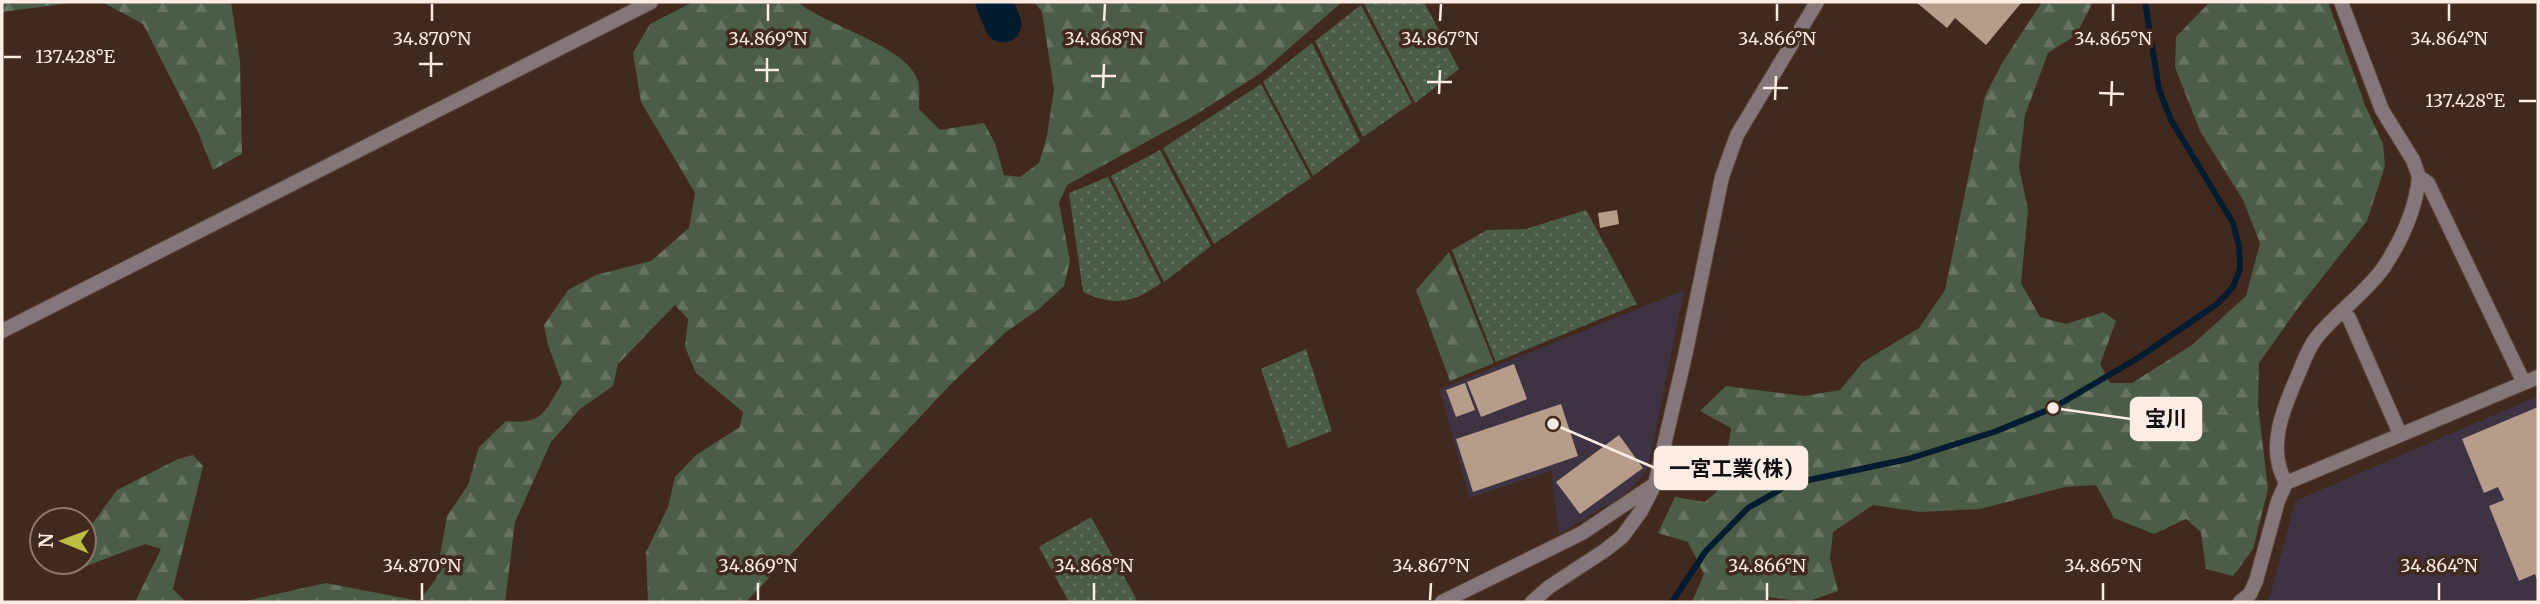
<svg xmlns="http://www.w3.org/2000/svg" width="2540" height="604" font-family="Merriweather,'Noto Sans JP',serif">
	<defs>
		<pattern id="green-dots" width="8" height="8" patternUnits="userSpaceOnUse" patternTransform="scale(1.75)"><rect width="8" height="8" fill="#4b5c47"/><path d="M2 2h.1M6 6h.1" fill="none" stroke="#667461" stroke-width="1.8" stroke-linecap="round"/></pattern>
		<pattern id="forest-firs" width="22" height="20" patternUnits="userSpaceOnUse" patternTransform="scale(1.75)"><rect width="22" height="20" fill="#4b5c47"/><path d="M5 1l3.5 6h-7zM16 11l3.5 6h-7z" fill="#667461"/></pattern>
	</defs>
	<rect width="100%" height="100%" fill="#42291e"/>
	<path fill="#3e3342" d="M 1684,290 L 1650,459 L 1645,473 L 1634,485 L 1619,498 L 1559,534 L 1551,471 L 1469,498 L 1440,389 Z
		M 2538,396 L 2538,602 L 2266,602 L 2271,593 L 2295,501 Z"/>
	<path fill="url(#green-dots)" d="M 1363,2 L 1424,2 L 1459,69 L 1415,103 Z
		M 1361,5 L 1412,103 L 1363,137 L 1315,41 Z
		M 1312,43 L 1360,141 L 1313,176 L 1263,82 Z
		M 1261,84 L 1311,178 L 1214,244 L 1163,148 Z
		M 1160,150 L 1211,246 L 1164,282 L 1111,176 Z
		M 1108,177 L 1161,283 C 1133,303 1115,307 1083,292 L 1069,193 Z
		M 1586,210 L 1637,304 L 1496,362 L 1452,250 L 1487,230 L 1526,229 Z
		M 1306,349 L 1332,431 L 1288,448 L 1261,369 Z
		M 1091,517 L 1138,602 L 1069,602 L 1039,547 Z"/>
	<path fill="url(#forest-firs)" d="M 2,2 L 78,2 L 2,12 Z
		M 102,2 L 231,2 L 240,61 L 242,154 L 213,170 L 198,132 L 143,24 Z
		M 693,2 L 798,2 C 825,26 907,45 918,81 C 920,89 919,100 919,109 L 940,130 L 984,123 L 995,143 L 1004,175 L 1020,177 L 1039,163 L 1047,136 L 1054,89 L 1042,12 L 1034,2 L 1342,2 L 1261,73 L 1192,117 L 1067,185 L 1059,203 L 1070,261 L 1064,286 L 1039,309 L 1006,332 L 950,385 L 746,602 L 648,602 L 646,552 L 668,507 L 675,477 L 696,455 L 740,427 L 743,412 L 696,373 L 685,347 L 688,319 L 675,305 L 618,364 L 613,386 L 580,409 L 551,442 L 515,522 L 505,602 L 241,602 L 326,583 L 419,601 L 436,579 L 447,516 L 468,485 L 479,447 L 506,421 C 542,425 545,412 562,383 L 548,345 L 544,325 L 568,290 L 596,275 L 651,261 L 689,228 L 695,193 L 641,102 L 633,53 L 650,24 Z
		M 2042,2 L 2093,2 L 2076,35 L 2048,53 L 2025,115 L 2019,167 L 2028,210 L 2021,283 L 2040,317 L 2066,324 L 2104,312 L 2116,321 L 2100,364 L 2110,383 L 2132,383 L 2192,345 L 2246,296 L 2260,243 L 2243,200 L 2200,131 L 2175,67 L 2176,37 L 2208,4 L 2328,2 L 2365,105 L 2383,144 L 2385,166 L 2367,221 L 2298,308 L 2259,363 L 2258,405 L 2268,489 L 2253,549 L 2233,576 L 2206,569 L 2201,532 L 2186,519 L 2154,534 L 2114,518 L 2096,485 L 2065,487 L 1980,509 L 1920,512 L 1873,505 L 1833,532 L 1830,559 L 1838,591 L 1806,602 L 1769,597 L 1764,602 L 1692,602 L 1704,574 L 1688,542 L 1658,533 L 1675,497 L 1705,502 L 1722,487 L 1731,428 L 1700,411 L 1726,386 L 1804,396 L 1840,390 L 1863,362 L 1919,328 L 1945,290 L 1985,96 L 2002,63 Z
		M 1449,252 L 1494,363 L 1450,381 L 1416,290 Z
		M 193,455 L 203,466 L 173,589 L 186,602 L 135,602 L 161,549 L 145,544 L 81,568 L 82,562 L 84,562 L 87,531 L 117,490 L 178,459 Z"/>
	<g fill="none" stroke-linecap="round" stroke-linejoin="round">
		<path stroke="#041c30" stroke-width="6" d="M 1672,602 L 1705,552 L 1748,508 L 1790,484 L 1908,459 L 1994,432 L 2053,408 L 2138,358 L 2217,304 L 2233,287 L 2240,269 L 2239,246 L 2233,223 L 2171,120 L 2159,89 L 2145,2"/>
		<path stroke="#041c30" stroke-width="37" d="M 994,2 L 1003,24"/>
	</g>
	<path fill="#b79c8a" d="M 1916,2 L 2022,2 L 1986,45 L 1955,18 L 1947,28 Z
		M 1617,210 L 1619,224 L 1600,228 L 1598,213 Z
		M 1514,364 L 1527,399 L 1481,417 L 1467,382 Z
		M 1465,383 L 1475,410 L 1456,417 L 1446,390 Z
		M 1561,404 L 1578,456 L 1473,492 L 1456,439 Z
		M 2538,407 L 2538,583 L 2535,574 L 2519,581 L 2489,506 L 2504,500 L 2498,487 L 2484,493 L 2462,439 Z
		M 1619,435 L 1643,468 L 1580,514 L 1556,482 Z"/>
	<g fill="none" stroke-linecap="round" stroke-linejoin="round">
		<g stroke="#5c443a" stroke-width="16">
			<path id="minor" d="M 2341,2 L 2382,110 L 2413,160 L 2419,177 L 2428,183 L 2524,383
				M 2342,311 L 2349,318 L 2400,434
				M 2,331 L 651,2
				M 2286,483 C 2266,448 2283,409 2298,375 C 2303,363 2308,348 2317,337 C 2337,312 2366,293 2384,267 C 2401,241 2416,208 2419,177
				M 1442,602 L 1582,533 L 1655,484
				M 1532,602 L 1549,587 L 1604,551 L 1622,537 L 1641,511 L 1655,484 L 1685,356 L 1722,177 L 1737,135 L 1817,2
				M 2240,602 L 2250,594 L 2256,581 L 2278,501 L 2286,483 L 2538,377"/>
		</g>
		<use href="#minor" stroke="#847679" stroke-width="14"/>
	</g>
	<path fill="none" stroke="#fcece4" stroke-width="2.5" d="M 432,21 L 432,4M 768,21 L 768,4M 1104,21 L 1105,4M 1440,21 L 1441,4M 1777,21 L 1777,4M 2113,21 L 2113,4M 2449,21 L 2449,4M 4,57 L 21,57M 419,64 L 443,64M 755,70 L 779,70M 1091,76 L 1116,76M 431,77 L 431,52M 767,82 L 767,58M 1427,82 L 1452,82M 1103,88 L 1104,64M 1763,88 L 1788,88M 2099,93 L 2124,94M 1439,94 L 1440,70M 1775,100 L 1776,76M 2519,101 L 2536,101M 2111,106 L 2112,81M 422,600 L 422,583M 758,600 L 758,583M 1094,600 L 1094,583M 1430,600 L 1431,583M 1767,600 L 1767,583M 2103,600 L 2103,583M 2439,600 L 2439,583"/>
	<g font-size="18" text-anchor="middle" fill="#fcece4" stroke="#42291e" stroke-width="7" stroke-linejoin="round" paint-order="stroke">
		<text x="432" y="45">34.870°N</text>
		<text x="768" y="45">34.869°N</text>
		<text x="1104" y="45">34.868°N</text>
		<text x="1440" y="45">34.867°N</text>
		<text x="1777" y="45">34.866°N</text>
		<text x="2113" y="45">34.865°N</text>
		<text x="2449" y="45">34.864°N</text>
		<text x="75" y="63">137.428°E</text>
		<text x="2465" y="107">137.428°E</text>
		<text x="422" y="572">34.870°N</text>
		<text x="758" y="572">34.869°N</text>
		<text x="1094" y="572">34.868°N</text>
		<text x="1431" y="572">34.867°N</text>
		<text x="1767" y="572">34.866°N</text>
		<text x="2103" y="572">34.865°N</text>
		<text x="2439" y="572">34.864°N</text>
	</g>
	<path fill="none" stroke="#fcece4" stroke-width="2.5" d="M2053 408L2131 419M1553 424L1655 468"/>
	<g fill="#fcece4" stroke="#42291e" stroke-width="2.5">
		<circle cx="2053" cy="408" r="7"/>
		<circle cx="1553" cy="424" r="7"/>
	</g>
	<g fill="#fcece4" stroke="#fcece4" stroke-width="2.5">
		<rect x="2131" y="398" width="70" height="42" rx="7"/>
		<rect x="1655" y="447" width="152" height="42" rx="7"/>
	</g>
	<g font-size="21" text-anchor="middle" font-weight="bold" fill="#111">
		<text x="2166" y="426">宝川</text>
		<text x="1731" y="476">一宮工業(株)</text>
	</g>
	<rect width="2540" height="604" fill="none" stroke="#fcece4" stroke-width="7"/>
	<g transform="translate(63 541) rotate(271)"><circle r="33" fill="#42291e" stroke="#8c776d" stroke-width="2"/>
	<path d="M0-5L12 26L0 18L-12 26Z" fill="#bcbf43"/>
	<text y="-10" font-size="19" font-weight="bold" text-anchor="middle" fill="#fcece4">N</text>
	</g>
</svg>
